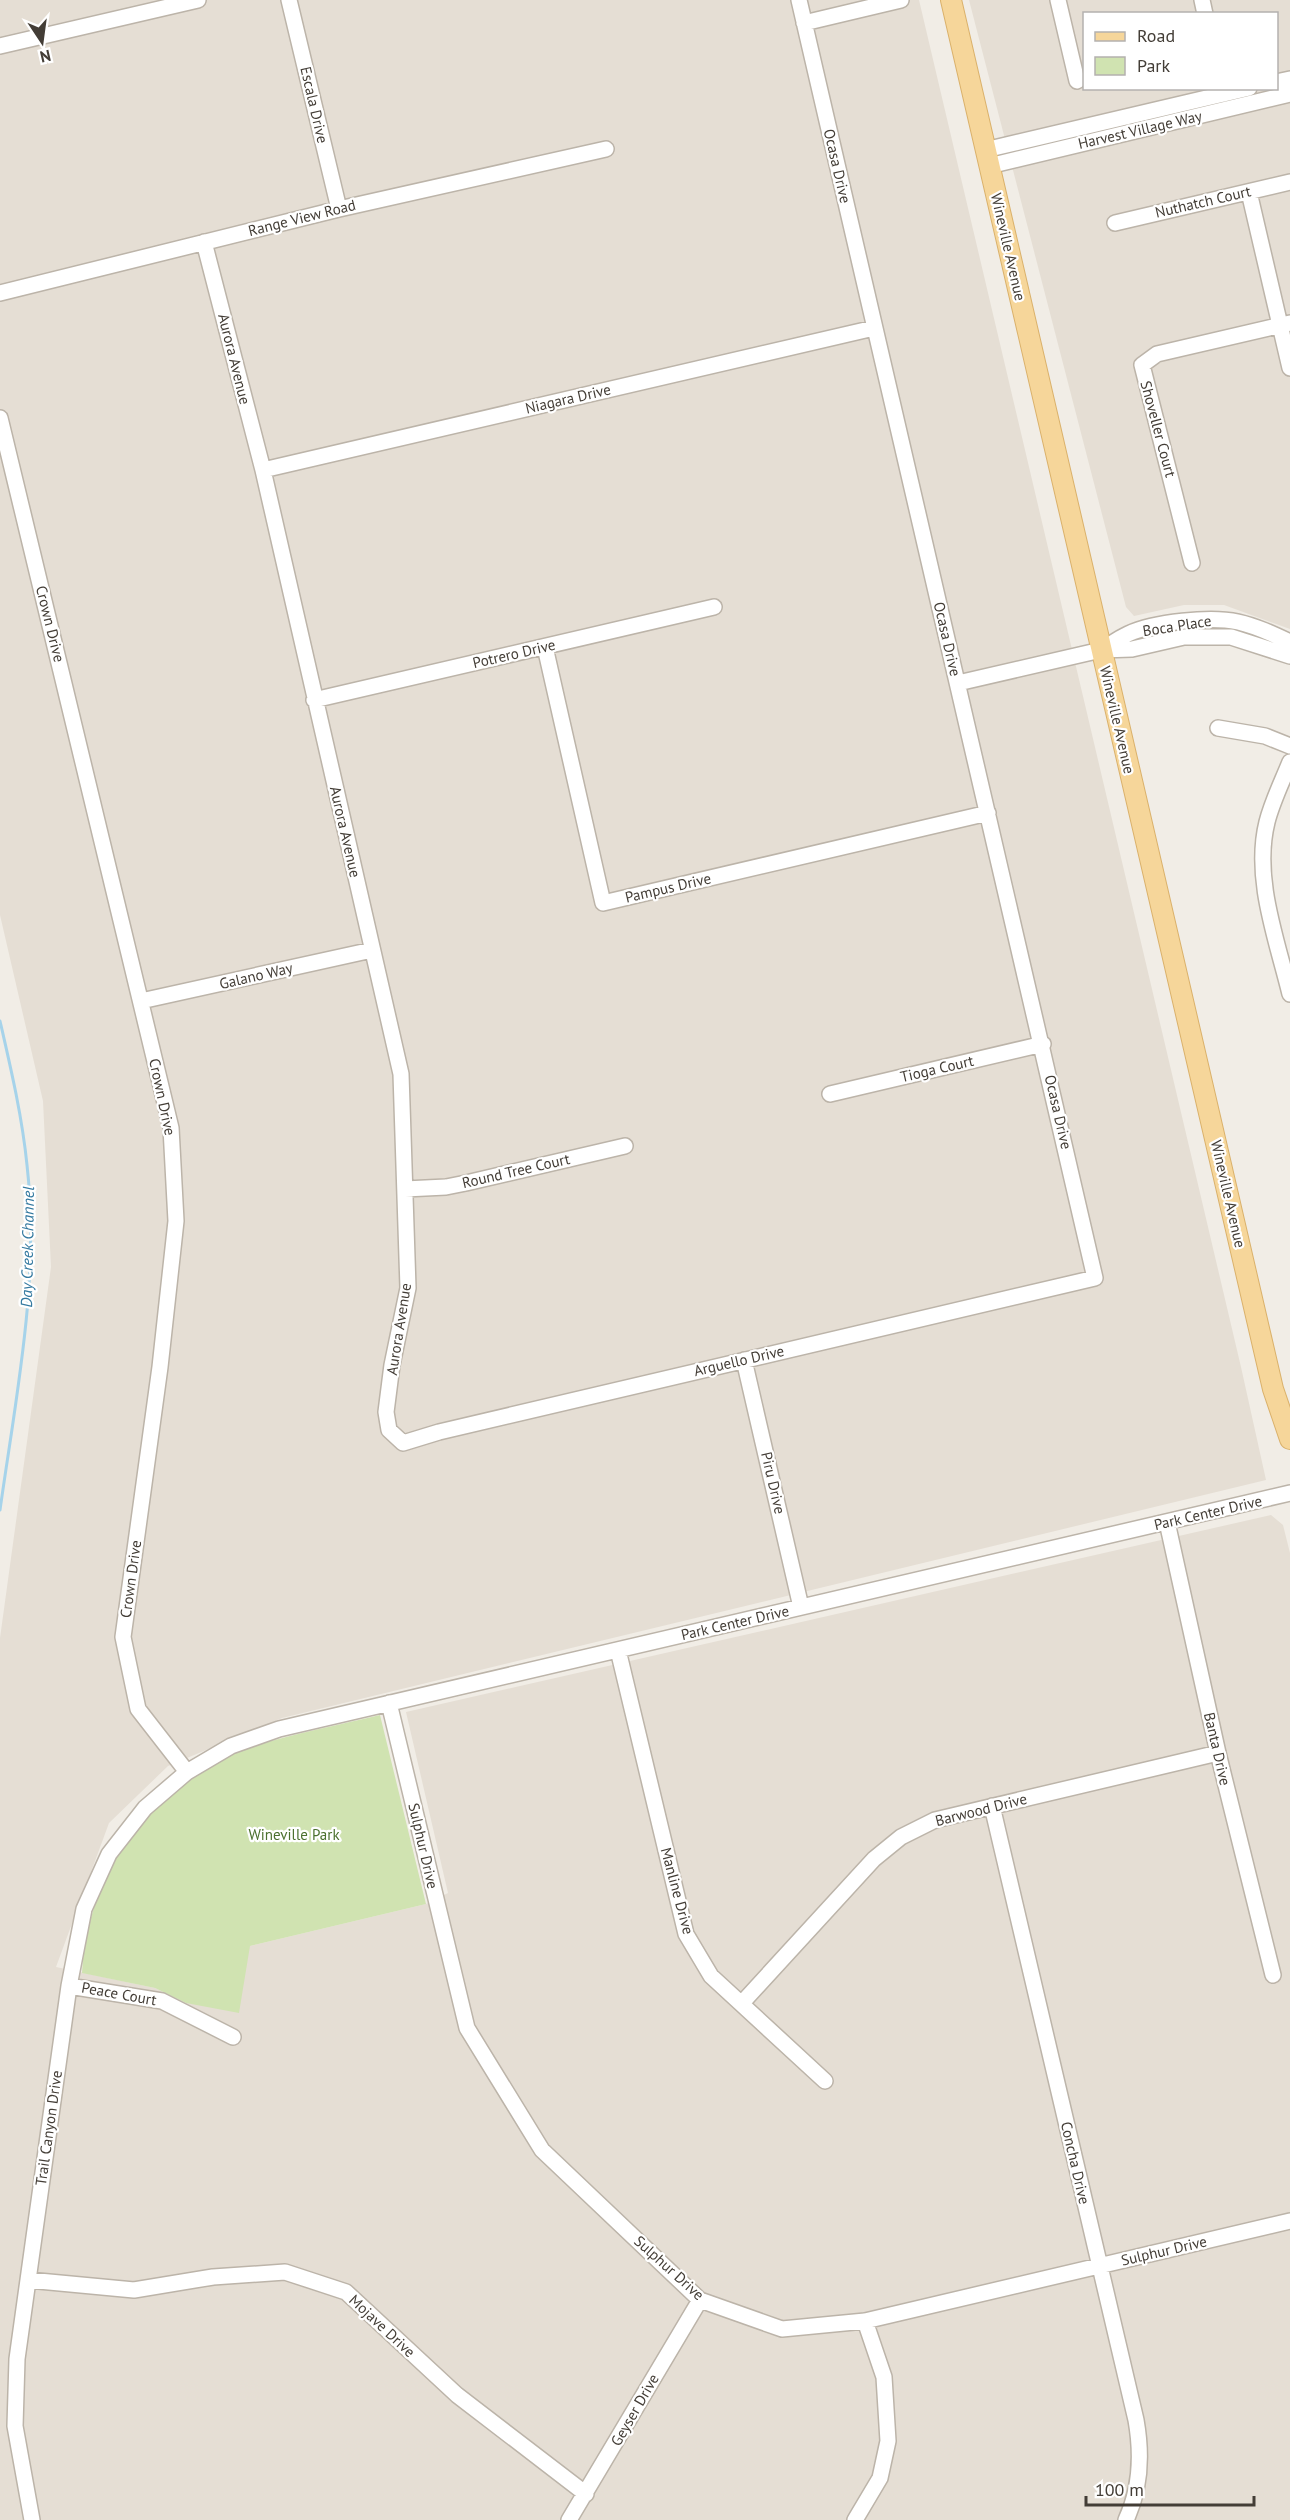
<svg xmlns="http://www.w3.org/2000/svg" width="1290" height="2520" font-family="'PT Sans',sans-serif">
	<rect width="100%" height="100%" fill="#f1ede6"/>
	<path fill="#e5ded4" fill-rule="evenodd" d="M 0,0 L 919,0 L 1241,1367 L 1266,1480 L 282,1718 L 168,1766 L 109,1823 L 56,1967 L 155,1988 L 186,2003 L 250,1946 L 426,1904 L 448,1893 L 406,1712 L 1271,1515 L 1283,1525 L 1290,1553 L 1290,2520 L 0,2520 L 0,1638 L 51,1267 L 43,1101 L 0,915 Z
		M 969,0 L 1290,0 L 1290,629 L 1224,605 L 1184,605 L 1134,616 L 1126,607 ZM 1084,14 L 1276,14 L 1276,88 L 1084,88 Z"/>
	<path fill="#d0e3b1" d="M 380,1715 L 426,1904 L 250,1946 L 239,2013 L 186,2003 L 155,1988 L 82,1973 C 86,1898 123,1827 183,1782 C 192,1776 200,1768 209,1763 C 263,1739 323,1729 380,1715 Z"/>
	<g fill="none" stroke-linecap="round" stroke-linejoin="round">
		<path stroke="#a6d3ea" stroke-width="3" d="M 0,1021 C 11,1069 22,1116 27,1165 C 40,1280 16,1396 0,1510"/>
		<g stroke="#bcb4a9" stroke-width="18">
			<path id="minor" d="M 289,0 L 339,209
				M 1058,0 L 1077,81
				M 1202,0 L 1205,14
				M 804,23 L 901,0
				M 0,46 L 198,0
				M 1276,82 L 1290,79
				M 985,150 L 1249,88
				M 989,166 L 1290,94
				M 1249,192 L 1290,368
				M 1115,223 L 1290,182
				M 204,242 L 263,470 L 401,1074 L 408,1288 L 392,1365 L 386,1412 L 389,1430 L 403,1443 L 439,1432 L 1095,1278 L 799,0
				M 0,293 L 339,209 L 606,149
				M 0,418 L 171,1128 L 176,1221 L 160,1367 L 123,1637 L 138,1709 L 187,1772
				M 263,470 L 874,328
				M 1192,563 L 1142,365 L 1157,354 L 1290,323
				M 545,647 L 603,903 L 988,813
				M 1103,649 C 1111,644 1119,638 1128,634 C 1154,622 1210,616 1238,622 C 1256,626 1273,634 1290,642
				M 958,683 L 1101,650 L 1132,649 L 1184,637 L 1231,637 L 1290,656
				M 314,700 L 714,607
				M 1218,728 L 1265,736 L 1290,746
				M 1290,762 C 1282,782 1272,802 1267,822 C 1253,878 1277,940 1290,994
				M 141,1001 L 372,950
				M 830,1094 L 1043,1044
				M 405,1189 L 446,1187 L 466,1183 L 625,1146
				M 744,1360 L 801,1607
				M 1167,1522 L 1218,1753 L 1273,1975
				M 618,1650 L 686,1934 L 711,1976 L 825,2081
				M 389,1703 L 467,2028 L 542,2150 L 700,2300 L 782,2329 L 865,2321 L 1290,2221
				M 992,1806 L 1136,2420 C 1142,2454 1141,2488 1126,2520
				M 69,1986 L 162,2001 L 233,2037
				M 742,2003 L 874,1859 L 901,1837 L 935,1820 L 1218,1753
				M 28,2280 L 134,2290 L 213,2277 L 285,2272 L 346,2292 L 457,2395 L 586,2494
				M 32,2520 L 15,2426 L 17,2359 L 69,1986 L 84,1909 L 109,1854 L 145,1808 L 187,1772 L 231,1746 L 279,1729 L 1290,1493
				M 569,2520 L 700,2300
				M 855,2520 L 880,2478 L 888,2441 L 884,2377 L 865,2321"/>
		</g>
		<g stroke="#dab16b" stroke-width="22">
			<path id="major" d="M 951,0 L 1273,1389 L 1290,1439"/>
		</g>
		<use href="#minor" stroke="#fff" stroke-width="15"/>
		<use href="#major" stroke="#f6d69a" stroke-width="20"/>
	</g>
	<g text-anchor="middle" stroke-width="4.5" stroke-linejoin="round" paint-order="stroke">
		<g font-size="15" fill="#433d36" stroke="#fff">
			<text transform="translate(314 105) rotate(77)" y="5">Escala Drive</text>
			<text transform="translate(1140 130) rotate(-13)" y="5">Harvest Village Way</text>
			<text transform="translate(837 166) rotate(77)" y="5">Ocasa Drive</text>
			<text transform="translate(1203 202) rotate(-13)" y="5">Nuthatch Court</text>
			<text transform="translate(302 218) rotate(-14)" y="5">Range View Road</text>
			<text transform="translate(1008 247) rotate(77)" y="5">Wineville Avenue</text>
			<text transform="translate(234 359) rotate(76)" y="5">Aurora Avenue</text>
			<text transform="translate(568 399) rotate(-13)" y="5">Niagara Drive</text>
			<text transform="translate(1158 429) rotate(75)" y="5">Shoveller Court</text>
			<text transform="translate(50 624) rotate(76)" y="5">Crown Drive</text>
			<text transform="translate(1177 626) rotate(-9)" y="5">Boca Place</text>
			<text transform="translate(947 639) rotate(77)" y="5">Ocasa Drive</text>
			<text transform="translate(514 654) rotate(-13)" y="5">Potrero Drive</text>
			<text transform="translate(1117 720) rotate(77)" y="5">Wineville Avenue</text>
			<text transform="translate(345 832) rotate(77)" y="5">Aurora Avenue</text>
			<text transform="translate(668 888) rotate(-13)" y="5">Pampus Drive</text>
			<text transform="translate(256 976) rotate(-13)" y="5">Galano Way</text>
			<text transform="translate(937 1069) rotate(-13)" y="5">Tioga Court</text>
			<text transform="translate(162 1097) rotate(78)" y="5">Crown Drive</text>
			<text transform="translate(1058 1112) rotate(77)" y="5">Ocasa Drive</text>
			<text transform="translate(516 1171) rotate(-13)" y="5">Round Tree Court</text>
			<text transform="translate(1228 1194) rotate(77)" y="5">Wineville Avenue</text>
			<text transform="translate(399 1329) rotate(-81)" y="5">Aurora Avenue</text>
			<text transform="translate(739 1361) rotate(-13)" y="5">Arguello Drive</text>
			<text transform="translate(773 1483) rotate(77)" y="5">Piru Drive</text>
			<text transform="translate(1208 1513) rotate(-13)" y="5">Park Center Drive</text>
			<text transform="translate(131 1579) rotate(-82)" y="5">Crown Drive</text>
			<text transform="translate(735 1623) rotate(-13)" y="5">Park Center Drive</text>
			<text transform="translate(1217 1749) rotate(77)" y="5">Banta Drive</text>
			<text transform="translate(981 1810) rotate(-14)" y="5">Barwood Drive</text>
			<text transform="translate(423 1846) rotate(77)" y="5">Sulphur Drive</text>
			<text transform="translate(677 1891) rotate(75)" y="5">Manline Drive</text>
			<text transform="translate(119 1994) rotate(10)" y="5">Peace Court</text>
			<text transform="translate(49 2128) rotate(-82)" y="5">Trail Canyon Drive</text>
			<text transform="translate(1075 2163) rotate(77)" y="5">Concha Drive</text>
			<text transform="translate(1164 2251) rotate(-13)" y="5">Sulphur Drive</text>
			<text transform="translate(669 2268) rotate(42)" y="5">Sulphur Drive</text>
			<text transform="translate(382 2326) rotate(43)" y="5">Mojave Drive</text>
			<text transform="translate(635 2410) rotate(-60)" y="5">Geyser Drive</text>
		</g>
		<g font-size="15" fill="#4b702e" stroke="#fff">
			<text x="294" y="1840">Wineville Park</text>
		</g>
		<g font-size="16" font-style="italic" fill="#357aa0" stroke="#fff">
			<text transform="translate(27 1247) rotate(-89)" y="6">Day Creek Channel</text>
		</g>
	</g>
	<rect x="1083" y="12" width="195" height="78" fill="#ffffff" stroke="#b4b1af" stroke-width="1.5"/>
	<rect x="1095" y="32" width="30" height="9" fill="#f6d69a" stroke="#b4b1af" stroke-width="1.5"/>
	<text x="1137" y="42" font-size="18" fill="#433d36">Road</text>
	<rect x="1095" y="57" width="30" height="18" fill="#d0e3b1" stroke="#b4b1af" stroke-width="1.5"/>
	<text x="1137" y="72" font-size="18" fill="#433d36">Park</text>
	<g transform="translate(42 42) rotate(167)" stroke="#ffffff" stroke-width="4.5" paint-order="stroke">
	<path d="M0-4.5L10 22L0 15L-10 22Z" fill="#433d36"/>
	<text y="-9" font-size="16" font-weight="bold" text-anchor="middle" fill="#433d36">N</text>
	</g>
	<path d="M1086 2496v9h168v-9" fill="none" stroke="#433d36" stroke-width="3"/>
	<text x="1095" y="2496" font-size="18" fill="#433d36" stroke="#ffffff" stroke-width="4.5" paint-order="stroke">100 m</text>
</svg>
